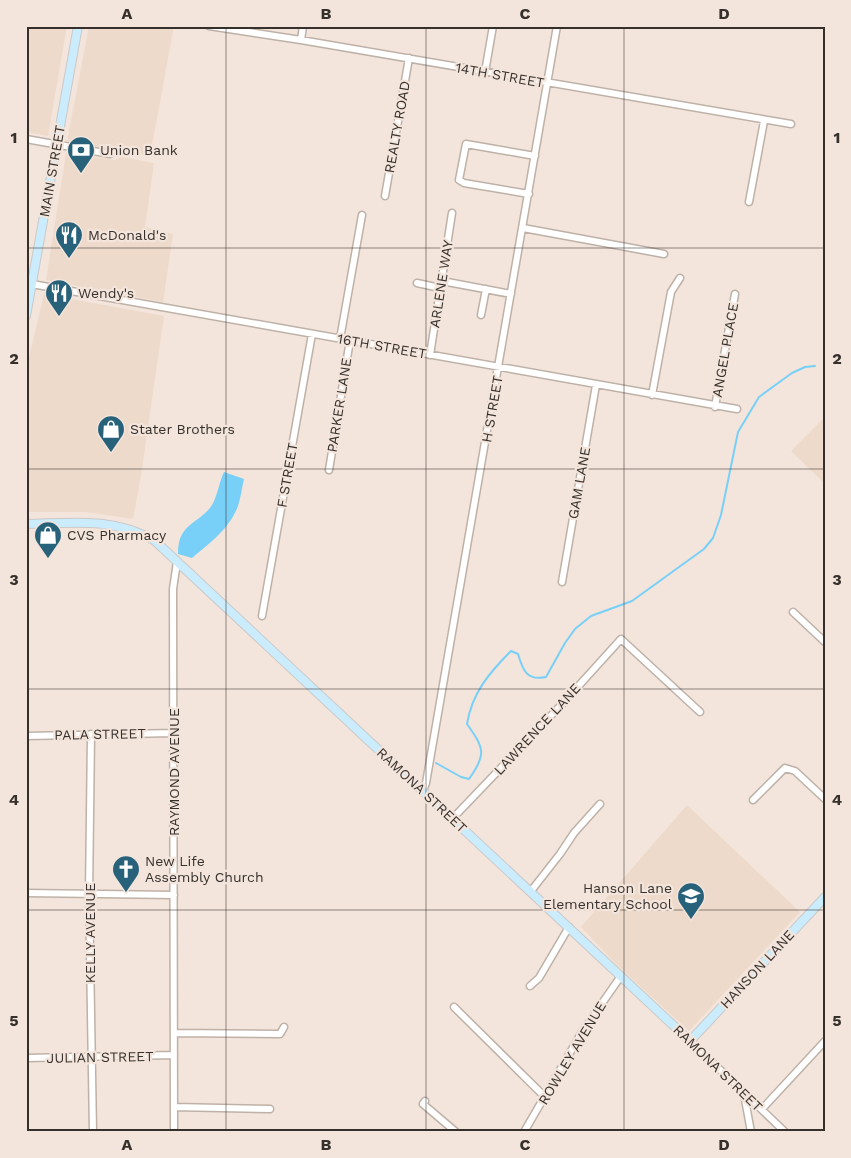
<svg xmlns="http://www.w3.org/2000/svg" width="851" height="1158" font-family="'Work Sans',sans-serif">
	<rect width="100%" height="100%" fill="#f3e5db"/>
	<path fill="#eedaca" d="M 26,26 L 67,26 L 48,136 L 26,132 Z
		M 89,26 L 174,26 L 150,156 L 67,141 Z
		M 66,153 L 115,160 L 122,157 L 154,163 L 145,227 L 173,234 L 163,302 L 46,280 Z
		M 44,294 L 164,316 L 141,476 L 133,519 L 86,512 L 26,512 L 26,378 L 28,361 Z
		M 825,417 L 825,484 L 791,451 Z
		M 687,805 L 800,912 L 689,1031 L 617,965 L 581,927 Z"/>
	<path fill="#78d0f9" d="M 224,472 L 244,479 C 242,487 241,497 238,506 C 230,528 210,543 192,558 L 178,554 C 178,525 194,526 210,508 C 217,499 219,482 224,472 Z"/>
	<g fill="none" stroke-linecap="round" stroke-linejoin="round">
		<path stroke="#78d0f9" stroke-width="2" d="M 436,763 L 461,777 L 469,779 C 487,754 484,748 467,724 C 472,693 489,673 511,651 L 518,654 C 523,671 527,681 546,677 L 565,643 L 575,629 L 591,616 L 632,601 L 704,549 L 713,538 L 721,515 L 738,432 L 759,397 L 792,373 L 805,367 L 815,366"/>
		<g stroke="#beb1a7" stroke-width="9">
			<path id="minor" d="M 209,26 L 301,40 L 791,124
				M 301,40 L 303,26
				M 485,72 L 493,26
				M 26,139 L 110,154
				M 529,194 L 464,183 L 459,180 L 466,144 L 535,156
				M 385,196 L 409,58
				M 749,202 L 764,121
				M 523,228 L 664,254
				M 442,281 L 511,294
				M 26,283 L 737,409
				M 417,283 L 440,288
				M 481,315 L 486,289
				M 340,339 L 362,215
				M 430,355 L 452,213
				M 652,395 L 671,292 L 680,278
				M 715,407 L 735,294
				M 329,470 L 350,340
				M 562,582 L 596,385
				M 793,612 L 825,642
				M 262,616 L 312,334
				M 91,734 L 89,894 L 93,1132
				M 26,736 L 174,733
				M 423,791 L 426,783 L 557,26
				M 753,800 L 785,768 L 795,771 L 825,799
				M 453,818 L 564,702 L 621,639 L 700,712
				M 531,891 L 560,854 L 574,833 L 600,804
				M 26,893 L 174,895
				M 530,986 L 539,978 L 569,927
				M 454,1007 L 545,1097
				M 174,1033 L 280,1034 L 284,1027
				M 690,1041 L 785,1132
				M 26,1058 L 174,1055
				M 744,1094 L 751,1132
				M 425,1101 L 423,1104 L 456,1132
				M 174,1107 L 270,1109
				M 762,1109 L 825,1041
				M 174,1132 L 173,589 L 177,562
				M 524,1132 L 582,1032 L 621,976"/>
		</g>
		<g stroke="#cbc9c8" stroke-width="10">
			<path id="major" d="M 26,316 L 78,26
				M 26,524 C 74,523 110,517 154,540 L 690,1041 L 825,897"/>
		</g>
		<use href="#minor" stroke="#fff" stroke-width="6"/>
		<use href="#major" stroke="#caecfd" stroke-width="8"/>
	</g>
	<path fill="none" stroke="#36302c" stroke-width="1" stroke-opacity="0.55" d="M 226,26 L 226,1132M 426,26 L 426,1132M 624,26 L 624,1132M 26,248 L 825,248M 26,469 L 825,469M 26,689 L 825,689M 26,910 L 825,910"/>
	<defs>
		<g id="bank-pin" transform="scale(1.4375)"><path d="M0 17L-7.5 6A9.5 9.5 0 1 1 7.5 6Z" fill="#27617a" stroke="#f3e5db"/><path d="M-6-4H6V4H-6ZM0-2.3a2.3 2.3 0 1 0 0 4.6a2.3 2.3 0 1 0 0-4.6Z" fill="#fff"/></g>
		<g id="restaurant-pin" transform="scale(1.4375)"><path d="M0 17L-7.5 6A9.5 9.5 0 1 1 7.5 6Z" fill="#27617a" stroke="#f3e5db"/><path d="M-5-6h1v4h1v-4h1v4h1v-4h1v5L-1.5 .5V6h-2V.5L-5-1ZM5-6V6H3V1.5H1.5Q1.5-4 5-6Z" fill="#fff"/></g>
		<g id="shop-pin" transform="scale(1.4375)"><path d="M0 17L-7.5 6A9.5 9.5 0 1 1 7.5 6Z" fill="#27617a" stroke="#f3e5db"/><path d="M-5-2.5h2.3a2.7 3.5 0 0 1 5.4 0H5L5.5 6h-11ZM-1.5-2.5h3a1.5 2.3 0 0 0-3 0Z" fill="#fff"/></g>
		<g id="church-pin" transform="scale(1.4375)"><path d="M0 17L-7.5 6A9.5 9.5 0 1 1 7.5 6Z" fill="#27617a" stroke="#f3e5db"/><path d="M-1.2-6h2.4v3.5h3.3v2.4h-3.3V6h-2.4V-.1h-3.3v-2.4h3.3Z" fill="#fff"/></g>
		<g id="school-pin" transform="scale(1.4375)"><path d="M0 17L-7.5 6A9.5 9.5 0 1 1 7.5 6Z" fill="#27617a" stroke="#f3e5db"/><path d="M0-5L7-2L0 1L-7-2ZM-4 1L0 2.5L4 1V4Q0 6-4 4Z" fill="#fff"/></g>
	</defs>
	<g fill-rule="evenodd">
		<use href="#bank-pin" x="81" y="150"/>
		<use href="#restaurant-pin" x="69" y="235"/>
		<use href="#restaurant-pin" x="59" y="293"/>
		<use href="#shop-pin" x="111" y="429"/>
		<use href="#shop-pin" x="48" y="535"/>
		<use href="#church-pin" x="126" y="869"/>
		<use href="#school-pin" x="691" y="896"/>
	</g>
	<g text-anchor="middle" stroke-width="4.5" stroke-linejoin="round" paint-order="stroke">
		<g font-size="14" fill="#36302c" stroke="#f3e5db">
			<text transform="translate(500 75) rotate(10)" y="5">14TH STREET</text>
			<text transform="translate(397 127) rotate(-80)" y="5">REALTY ROAD</text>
			<text transform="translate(52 171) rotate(-80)" y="5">MAIN STREET</text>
			<text transform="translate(441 284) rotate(-81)" y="5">ARLENE WAY</text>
			<text transform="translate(382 346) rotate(10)" y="5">16TH STREET</text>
			<text transform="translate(725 350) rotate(-80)" y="5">ANGEL PLACE</text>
			<text transform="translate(339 405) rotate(-81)" y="5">PARKER LANE</text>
			<text transform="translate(492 409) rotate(-80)" y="5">H STREET</text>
			<text transform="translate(287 475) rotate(-80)" y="5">F STREET</text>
			<text transform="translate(579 483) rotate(-80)" y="5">GAM LANE</text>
			<text transform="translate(537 729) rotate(-47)" y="5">LAWRENCE LANE</text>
			<text transform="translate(100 734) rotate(-1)" y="5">PALA STREET</text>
			<text transform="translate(174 772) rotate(-90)" y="5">RAYMOND AVENUE</text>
			<text transform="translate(422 790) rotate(43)" y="5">RAMONA STREET</text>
			<text transform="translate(90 933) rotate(-90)" y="5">KELLY AVENUE</text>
			<text transform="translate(757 969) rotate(-47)" y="5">HANSON LANE</text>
			<text transform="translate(572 1053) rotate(-59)" y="5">ROWLEY AVENUE</text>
			<text transform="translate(100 1057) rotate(-1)" y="5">JULIAN STREET</text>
			<text transform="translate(718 1068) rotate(44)" y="5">RAMONA STREET</text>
		</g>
		<g font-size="14" fill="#36302c" stroke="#f3e5db" text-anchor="start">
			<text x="100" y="155">Union Bank</text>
			<text x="88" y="240">McDonald's</text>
			<text x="78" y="298">Wendy's</text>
			<text x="130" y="434">Stater Brothers</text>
			<text x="67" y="540">CVS Pharmacy</text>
			<text x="145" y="866">New Life<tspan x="145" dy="16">Assembly Church</tspan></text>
			<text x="672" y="893" text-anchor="end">Hanson Lane<tspan x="672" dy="16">Elementary School</tspan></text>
		</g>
	</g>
	<rect width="851" height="1158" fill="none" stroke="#f3e5db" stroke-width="55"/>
	<rect x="28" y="28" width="796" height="1102" fill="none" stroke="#36302c" stroke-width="2"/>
	<g font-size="16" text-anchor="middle" font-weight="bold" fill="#36302c">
		<text x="127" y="19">A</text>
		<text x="326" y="19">B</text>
		<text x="525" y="19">C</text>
		<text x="724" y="19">D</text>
		<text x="14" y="143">1</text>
		<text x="837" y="143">1</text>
		<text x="14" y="364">2</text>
		<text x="837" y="364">2</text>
		<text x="14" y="585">3</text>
		<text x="837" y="585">3</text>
		<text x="14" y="805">4</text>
		<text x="837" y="805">4</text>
		<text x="14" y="1026">5</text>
		<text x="837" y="1026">5</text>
		<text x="127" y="1150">A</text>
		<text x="326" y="1150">B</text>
		<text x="525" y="1150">C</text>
		<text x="724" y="1150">D</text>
	</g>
</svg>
